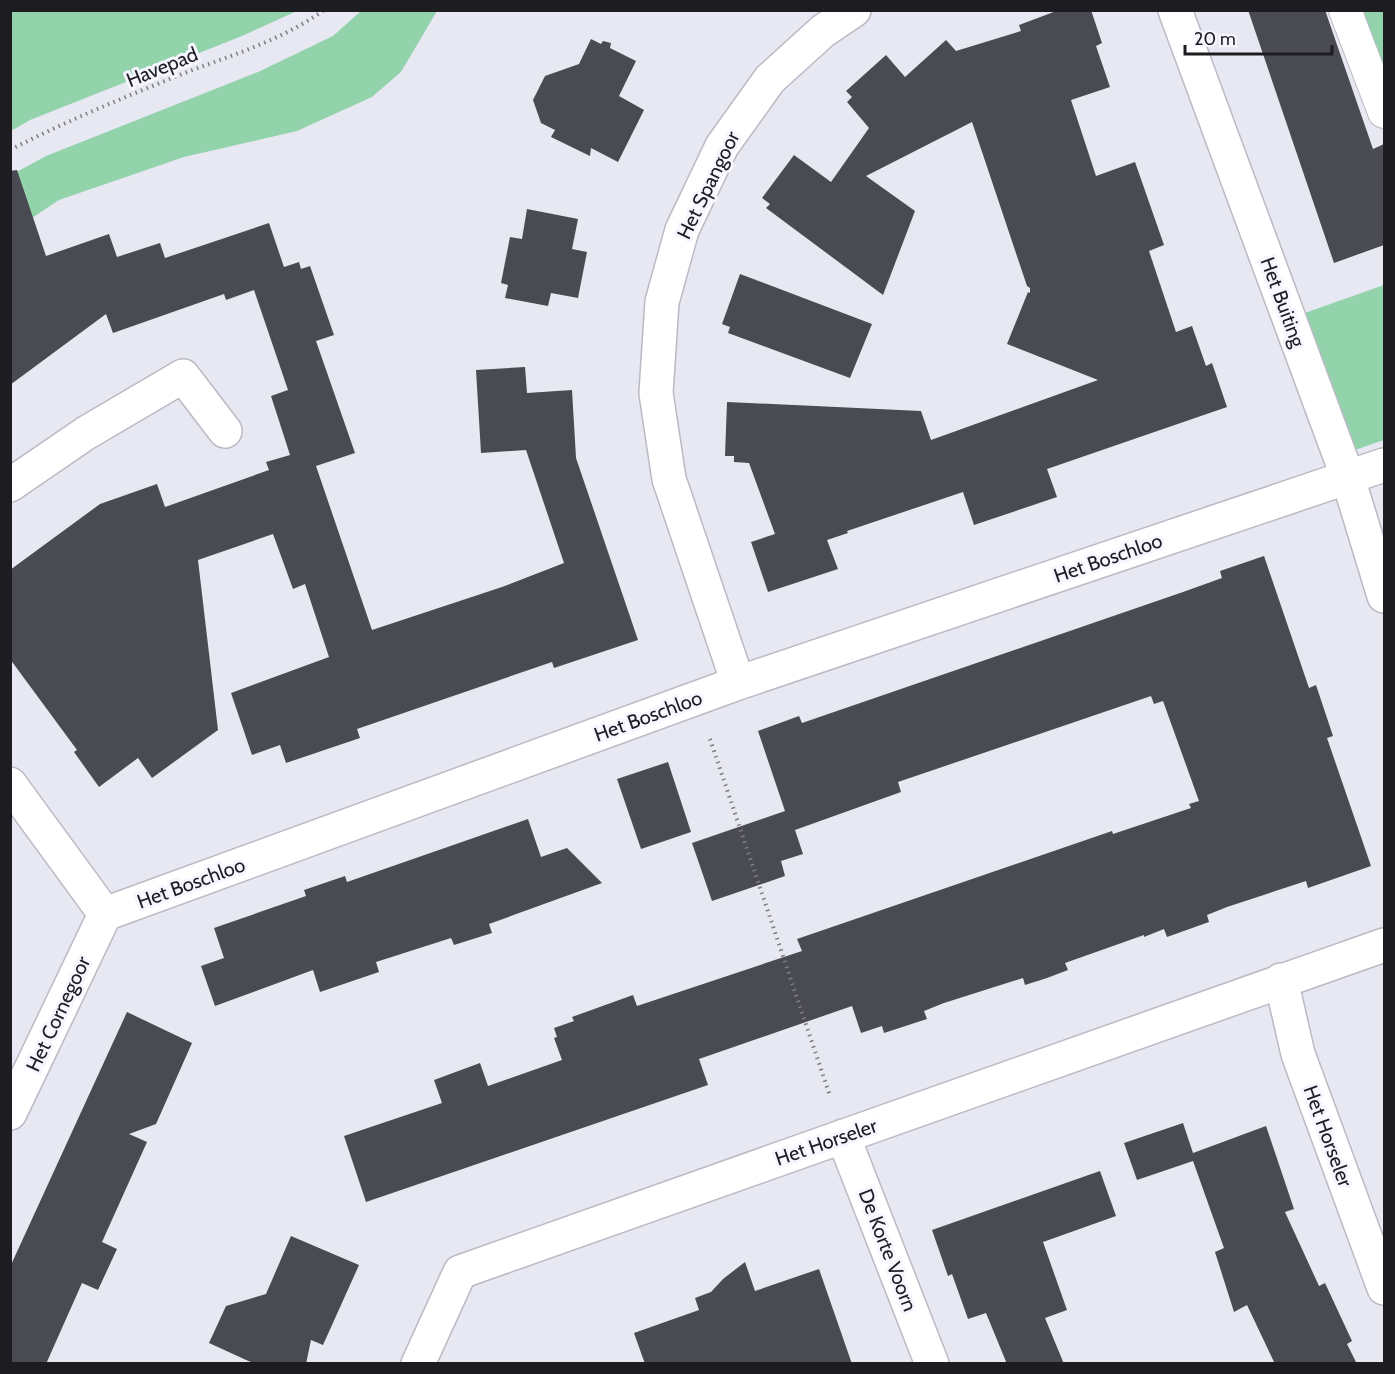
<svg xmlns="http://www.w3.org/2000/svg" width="1395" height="1374" font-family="Cabin,sans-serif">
	<rect width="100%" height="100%" fill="#e8e8f3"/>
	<path fill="#92d3ac" d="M 11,10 L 297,10 L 297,11 L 242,36 L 30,120 L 11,131 Z
		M 361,11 L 437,11 L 401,72 L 372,97 L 297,131 L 184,157 L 59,200 L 11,232 L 11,175 L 46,156 L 258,72 L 333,36 Z
		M 1355,11 L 1384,11 L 1384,87 Z
		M 1384,285 L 1384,440 L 1349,452 L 1302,314 Z"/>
	<path fill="#4a4a53" d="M 1059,10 L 1091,10 L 1102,43 L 1096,46 L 1110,87 L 1071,100 L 1096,176 L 1135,162 L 1164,245 L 1149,251 L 1176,332 L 1192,326 L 1206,366 L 1212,363 L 1227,407 L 1047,469 L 1057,497 L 974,525 L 963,492 L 847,531 L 848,533 L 827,540 L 838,569 L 768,592 L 751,542 L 775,534 L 749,463 L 734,462 L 734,456 L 725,456 L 727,402 L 921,411 L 931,440 L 1098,380 L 1007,344 L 1028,292 L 1030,293 L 1030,288 L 1027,286 L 972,122 L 866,176 L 915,211 L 883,295 L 766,208 L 770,204 L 762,198 L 794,155 L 831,182 L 869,128 L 847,102 L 852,97 L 846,91 L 886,55 L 905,77 L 946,40 L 956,51 L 1021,31 L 1019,25 Z
		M 1248,10 L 1325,10 L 1373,149 L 1384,144 L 1384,245 L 1334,263 Z
		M 591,39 L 601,44 L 603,41 L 611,43 L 610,48 L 636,61 L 619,96 L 644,110 L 618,162 L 591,148 L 590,156 L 551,137 L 555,130 L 541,123 L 533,100 L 545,76 L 579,64 Z
		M 17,170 L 46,256 L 109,234 L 117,257 L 160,243 L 165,258 L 269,223 L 284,267 L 299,262 L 301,269 L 310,266 L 334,335 L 316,341 L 355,453 L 316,466 L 372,630 L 502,587 L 564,563 L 526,450 L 481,453 L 476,370 L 525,367 L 527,393 L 572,390 L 576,458 L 638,640 L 554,668 L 552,662 L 357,729 L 360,738 L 286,763 L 280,745 L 252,755 L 231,693 L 329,657 L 305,584 L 293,589 L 273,534 L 198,560 L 218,730 L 152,778 L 138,758 L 99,787 L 74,752 L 77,750 L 10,659 L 10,570 L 100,504 L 157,484 L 165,507 L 269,470 L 266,462 L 290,455 L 271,396 L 288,390 L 254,290 L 226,300 L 224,294 L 113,333 L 106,314 L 10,385 L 10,171 Z
		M 527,209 L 578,219 L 572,249 L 587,252 L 578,298 L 551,293 L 548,306 L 505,298 L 508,285 L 501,283 L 510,237 L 522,239 Z
		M 740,274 L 872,324 L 850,378 L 728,333 L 730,327 L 722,324 Z
		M 1264,556 L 1309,688 L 1316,685 L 1333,736 L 1327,738 L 1371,866 L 1308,888 L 1306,881 L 1227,907 L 1207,915 L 1209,922 L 1167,937 L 1164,929 L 1144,937 L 1144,935 L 1065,963 L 1068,970 L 1047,978 L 1025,985 L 1023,978 L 944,1003 L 924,1011 L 927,1019 L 884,1033 L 882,1026 L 861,1033 L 852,1006 L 699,1059 L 708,1085 L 366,1202 L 344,1136 L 442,1103 L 434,1080 L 480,1063 L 488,1086 L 562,1060 L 554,1038 L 557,1037 L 554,1028 L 574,1021 L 572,1017 L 633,995 L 637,1006 L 802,951 L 797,939 L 1112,831 L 1113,834 L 1191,808 L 1189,804 L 1199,801 L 1163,701 L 1154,704 L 1151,696 L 898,782 L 901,792 L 795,830 L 803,854 L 781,861 L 785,876 L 712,901 L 692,843 L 785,811 L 758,731 L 799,716 L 802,723 L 1183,592 L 1222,578 L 1220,571 Z
		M 668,762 L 691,832 L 641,849 L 617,779 Z
		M 528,819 L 541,857 L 567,848 L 602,883 L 489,924 L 492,933 L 454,945 L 451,938 L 376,962 L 379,972 L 320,992 L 313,970 L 215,1006 L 201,966 L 224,958 L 214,928 L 306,896 L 304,890 L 345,876 L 347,882 Z
		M 127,1012 L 192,1043 L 156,1124 L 129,1134 L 147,1142 L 102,1242 L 117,1249 L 98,1290 L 82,1283 L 46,1364 L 10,1364 L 10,1267 Z
		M 1183,1123 L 1193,1153 L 1266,1126 L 1294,1209 L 1285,1212 L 1319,1286 L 1325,1283 L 1352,1341 L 1347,1344 L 1357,1364 L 1275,1364 L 1247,1305 L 1234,1312 L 1215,1252 L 1224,1248 L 1193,1161 L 1137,1180 L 1124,1143 Z
		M 1100,1171 L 1116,1216 L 1043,1242 L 1067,1310 L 1045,1318 L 1064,1364 L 1007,1364 L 986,1313 L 968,1319 L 952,1274 L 948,1276 L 932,1230 Z
		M 291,1236 L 359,1265 L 323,1345 L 311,1340 L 306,1364 L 255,1364 L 209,1343 L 226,1306 L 266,1294 Z
		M 745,1262 L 755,1291 L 819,1269 L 852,1364 L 645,1364 L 634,1333 L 699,1310 L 695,1298 L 711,1292 L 723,1279 Z"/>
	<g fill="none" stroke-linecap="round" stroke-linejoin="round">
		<g stroke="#babac5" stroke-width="34">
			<path id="pedestrian" d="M 1345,10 L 1384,112"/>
		</g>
		<g stroke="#babac5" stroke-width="36">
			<path id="minor" d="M 1175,10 L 1348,478 L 1384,596
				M 10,485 L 86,433 L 183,376 L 225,431
				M 738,683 L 669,479 L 656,393 L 662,302 L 682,230 L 722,146 L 770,79 L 823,31 L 854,10
				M 10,784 L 105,914 L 738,683 L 1384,465
				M 1281,980 L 1298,1054 L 1384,1288
				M 10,1113 L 105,914
				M 843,1136 L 932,1364
				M 418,1364 L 460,1272 L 1384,945"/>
		</g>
		<path stroke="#7d7d84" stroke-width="4" stroke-dasharray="1.5 4.5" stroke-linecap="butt" d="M 10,150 C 70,119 132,94 195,69 C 239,53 285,38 324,10
			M 710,739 L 830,1096"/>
		<use href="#pedestrian" stroke="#fff" stroke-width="32"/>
		<use href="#minor" stroke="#fff" stroke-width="33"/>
	</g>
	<g text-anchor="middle" stroke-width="6" stroke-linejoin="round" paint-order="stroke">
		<g font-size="20" fill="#1d1d21" stroke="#f5f6ff">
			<text transform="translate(162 67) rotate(-22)" y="7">Havepad</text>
			<text transform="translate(708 185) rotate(-64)" y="7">Het Spangoor</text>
			<text transform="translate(1283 302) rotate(70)" y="7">Het Buiting</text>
			<text transform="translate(1108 558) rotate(-19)" y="7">Het Boschloo</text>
			<text transform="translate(648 716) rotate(-20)" y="7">Het Boschloo</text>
			<text transform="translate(191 883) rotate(-20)" y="7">Het Boschloo</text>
			<text transform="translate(58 1014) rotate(-65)" y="7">Het Cornegoor</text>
			<text transform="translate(1328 1136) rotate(70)" y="7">Het Horseler</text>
			<text transform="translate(826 1142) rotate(-19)" y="7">Het Horseler</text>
			<text transform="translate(888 1250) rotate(69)" y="7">De Korte Voorn</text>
		</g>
	</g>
	<rect width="1395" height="1374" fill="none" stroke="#1d1d21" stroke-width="24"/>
	<path d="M1185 45v9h147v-9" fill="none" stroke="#1d1d21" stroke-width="3"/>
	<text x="1194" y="45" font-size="18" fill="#1d1d21" stroke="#f5f6ff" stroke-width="4.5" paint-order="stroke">20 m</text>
</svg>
